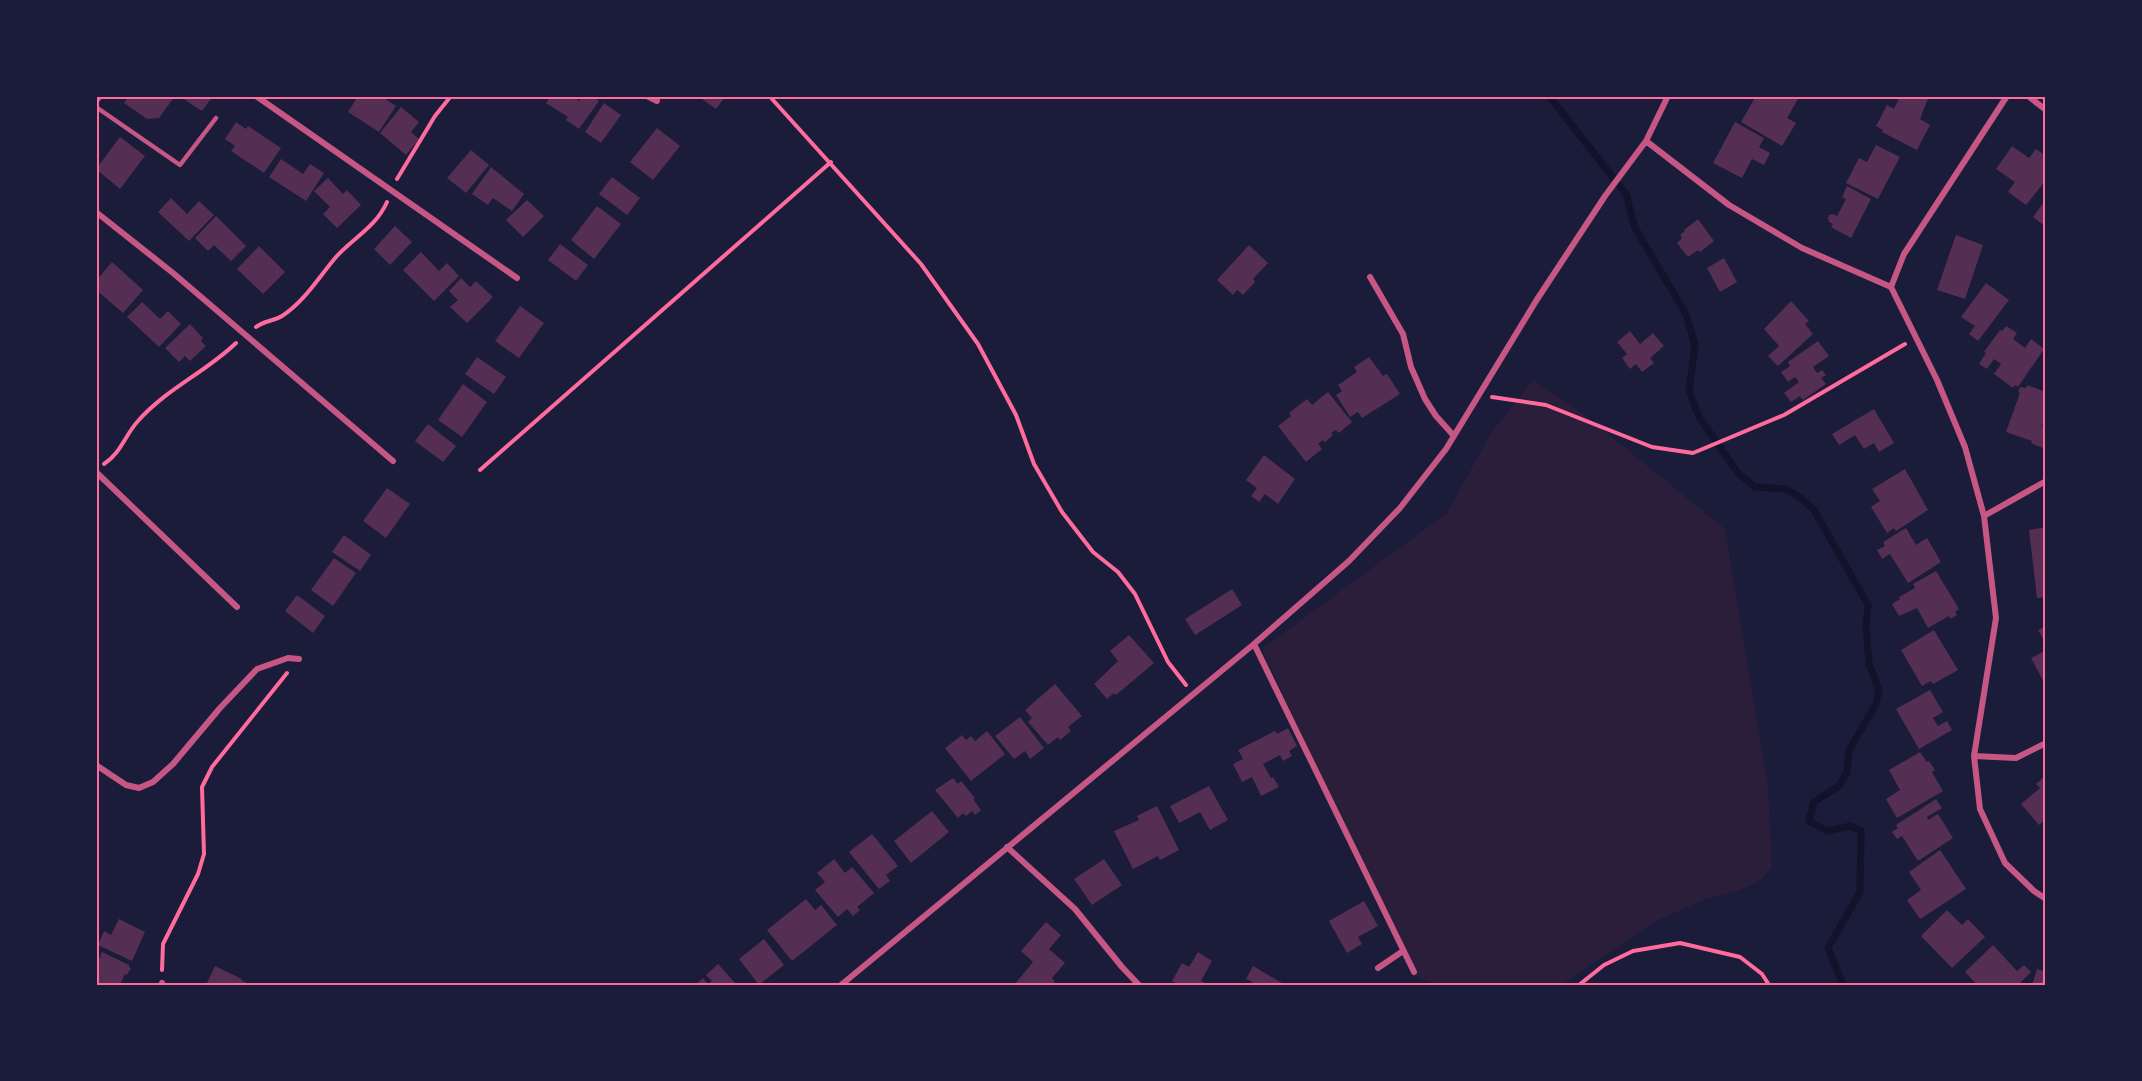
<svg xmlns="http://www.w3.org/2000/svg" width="2142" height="1081" font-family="Ubuntu,sans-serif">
	<rect width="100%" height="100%" fill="#1b1b3a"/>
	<path fill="#2a1e3b" d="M 1533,380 L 1585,415 L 1725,529 L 1768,785 L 1772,868 L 1758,882 L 1738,891 L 1706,899 L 1656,921 L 1561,985 L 1439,985 L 1414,976 L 1262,649 L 1447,513 L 1491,433 Z"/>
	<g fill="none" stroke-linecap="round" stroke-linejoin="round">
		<path stroke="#12122b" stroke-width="7" d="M 1549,96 L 1626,194 L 1635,228 L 1686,314 L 1695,345 L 1689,391 L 1699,417 L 1738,473 L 1755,487 L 1786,489 L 1801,498 L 1814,510 L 1868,605 L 1866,627 L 1869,664 L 1879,689 L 1876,704 L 1849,750 L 1847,772 L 1840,785 L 1814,802 L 1809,821 L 1827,831 L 1851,826 L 1861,831 L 1860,892 L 1828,948 L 1843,985"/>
	</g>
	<path fill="#542f53" d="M 129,96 L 175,96 L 159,118 L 147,119 L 124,103 Z
		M 179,96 L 213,96 L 202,111 Z
		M 358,96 L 381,96 L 396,106 L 379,132 L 348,112 Z
		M 551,96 L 572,96 L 579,101 L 582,96 L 592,96 L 599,101 L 579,129 L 566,120 L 568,117 L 546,103 Z
		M 698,96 L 726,96 L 716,109 Z
		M 1756,96 L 1793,96 L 1798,99 L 1787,118 L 1796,123 L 1782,146 L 1741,122 Z
		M 1900,96 L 1929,96 L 1920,119 L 1930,125 L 1917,150 L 1882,132 L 1883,130 L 1876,126 L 1887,105 L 1894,109 Z
		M 604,103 L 621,115 L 601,143 L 585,132 Z
		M 401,107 L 419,122 L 411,132 L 419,139 L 406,155 L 380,133 Z
		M 236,122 L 246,129 L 248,126 L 281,148 L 264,173 L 231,151 L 235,146 L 225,139 Z
		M 1735,122 L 1764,138 L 1759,147 L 1770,153 L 1764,165 L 1752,159 L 1742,178 L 1713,163 Z
		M 657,128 L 680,146 L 653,180 L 630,162 Z
		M 120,137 L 145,156 L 120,189 L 96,169 Z
		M 1876,145 L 1900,157 L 1878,199 L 1846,183 L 1859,158 L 1867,162 Z
		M 2012,146 L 2029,158 L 2036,149 L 2046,156 L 2046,180 L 2026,205 L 2008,192 L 2015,182 L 1996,169 Z
		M 471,150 L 489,165 L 466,193 L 447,178 Z
		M 281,159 L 303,174 L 310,164 L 324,173 L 306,201 L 269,177 Z
		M 491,167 L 524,194 L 512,211 L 493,198 L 488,205 L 472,194 Z
		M 612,177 L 640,198 L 627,215 L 599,194 Z
		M 328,178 L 343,194 L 347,190 L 361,205 L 337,228 L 323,214 L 330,207 L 314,191 Z
		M 1847,186 L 1871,199 L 1851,238 L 1831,227 L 1833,224 L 1829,222 L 1828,218 L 1829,215 L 1833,214 L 1837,216 L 1846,199 L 1842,197 Z
		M 171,198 L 187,214 L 199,201 L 214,215 L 189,241 L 158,212 Z
		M 2046,199 L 2046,227 L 2033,217 Z
		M 527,200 L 544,216 L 523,237 L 506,220 Z
		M 597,206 L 621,224 L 594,259 L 571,240 Z
		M 216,216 L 246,246 L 231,261 L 214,245 L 208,251 L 195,238 Z
		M 1698,219 L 1714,241 L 1700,252 L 1698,250 L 1688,257 L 1677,243 L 1682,238 L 1680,235 L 1685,231 L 1684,230 Z
		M 395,226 L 412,242 L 390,265 L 374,249 Z
		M 1956,235 L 1983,245 L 1965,299 L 1937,290 Z
		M 560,244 L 588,265 L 576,281 L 548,260 Z
		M 1249,245 L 1268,263 L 1253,279 L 1255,282 L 1243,295 L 1237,290 L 1233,295 L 1217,280 Z
		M 259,246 L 285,272 L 263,294 L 237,269 Z
		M 421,252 L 439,271 L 447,263 L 459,276 L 434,301 L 403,270 Z
		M 1724,258 L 1737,282 L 1720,292 L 1707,268 Z
		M 112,262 L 143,290 L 123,313 L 96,290 L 96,281 Z
		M 461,278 L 470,287 L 476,281 L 493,297 L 467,323 L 450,307 L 458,300 L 449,291 Z
		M 1986,283 L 2009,300 L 1978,341 L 1969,334 L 1975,326 L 1961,317 Z
		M 1791,301 L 1809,321 L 1805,324 L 1813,334 L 1778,366 L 1768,356 L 1779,346 L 1764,329 Z
		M 142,302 L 160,319 L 168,311 L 181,324 L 159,347 L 127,317 Z
		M 520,306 L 544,323 L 519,358 L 495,341 Z
		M 190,324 L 203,338 L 201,341 L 206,346 L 190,361 L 185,356 L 179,362 L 165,348 Z
		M 2006,326 L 2017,333 L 2013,339 L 2025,348 L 2031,339 L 2044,349 L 2018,387 L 2015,385 L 2013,388 L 1994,374 L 2001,364 L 1994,359 L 1987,369 L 1979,364 L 1986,353 L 1984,352 L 2000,330 L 2002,331 Z
		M 1630,331 L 1640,344 L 1653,333 L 1664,346 L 1650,358 L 1654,363 L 1642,372 L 1636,364 L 1630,369 L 1622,358 L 1627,354 L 1617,342 Z
		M 1818,341 L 1829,356 L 1813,367 L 1817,373 L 1822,370 L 1826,375 L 1821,378 L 1826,384 L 1803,400 L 1800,396 L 1791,402 L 1784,393 L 1799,382 L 1795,377 L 1788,382 L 1781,372 L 1790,366 L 1788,362 Z
		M 477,357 L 506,377 L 494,394 L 465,374 Z
		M 1369,357 L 1383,376 L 1387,374 L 1400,394 L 1362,418 L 1358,412 L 1350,417 L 1336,395 L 1342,391 L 1338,385 L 1357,372 L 1354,367 Z
		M 463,384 L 487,402 L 462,437 L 438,420 Z
		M 2027,385 L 2046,392 L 2046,416 L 2042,426 L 2046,427 L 2046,438 L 2043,448 L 2031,443 L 2032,441 L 2006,432 L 2020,393 L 2018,392 L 2020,387 L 2026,388 Z
		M 1328,392 L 1352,422 L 1339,433 L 1336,430 L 1331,433 L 1333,435 L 1325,442 L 1323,440 L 1318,444 L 1322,449 L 1306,462 L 1278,426 L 1291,416 L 1289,413 L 1307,399 L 1312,405 Z
		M 1874,409 L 1894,443 L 1879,452 L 1874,443 L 1864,449 L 1855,435 L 1839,445 L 1832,434 Z
		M 428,424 L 456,446 L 443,462 L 415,441 Z
		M 1264,455 L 1295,479 L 1278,504 L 1265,494 L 1259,502 L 1251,496 L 1257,488 L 1246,480 Z
		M 1905,469 L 1928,510 L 1896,531 L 1894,528 L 1887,533 L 1871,507 L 1880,501 L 1872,489 Z
		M 387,488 L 410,504 L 386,538 L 363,521 Z
		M 2046,527 L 2046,597 L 2037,598 L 2029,530 Z
		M 1906,528 L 1916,545 L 1927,538 L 1941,562 L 1908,583 L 1890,554 L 1882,559 L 1877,550 L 1885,546 L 1883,542 Z
		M 344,535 L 371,555 L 360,571 L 332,552 Z
		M 334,558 L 356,573 L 333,606 L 311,590 Z
		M 1936,571 L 1959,609 L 1955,612 L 1957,615 L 1950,619 L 1949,616 L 1928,628 L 1917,608 L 1899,616 L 1892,604 L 1900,599 L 1899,597 L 1915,588 L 1913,584 Z
		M 1232,589 L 1242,605 L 1195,635 L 1185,619 Z
		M 297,595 L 325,616 L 313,633 L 285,611 Z
		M 2046,626 L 2046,644 L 2038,630 Z
		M 1934,630 L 1958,670 L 1933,684 L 1931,681 L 1922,686 L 1901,650 Z
		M 1129,635 L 1154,663 L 1116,695 L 1114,693 L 1107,699 L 1094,684 L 1118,661 L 1110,651 Z
		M 2046,650 L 2046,686 L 2031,658 Z
		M 1055,684 L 1082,716 L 1068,727 L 1071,731 L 1060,740 L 1058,737 L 1048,745 L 1028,722 L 1032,718 L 1025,710 Z
		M 1930,690 L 1943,712 L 1933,718 L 1938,726 L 1947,721 L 1952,730 L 1919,749 L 1896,709 Z
		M 1020,717 L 1044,748 L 1030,759 L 1025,751 L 1014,759 L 995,736 Z
		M 1288,728 L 1297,746 L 1289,751 L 1292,756 L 1283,761 L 1280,755 L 1263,764 L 1271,778 L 1273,777 L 1279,787 L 1261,796 L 1252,777 L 1242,782 L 1233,764 L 1243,759 L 1238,750 L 1275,731 L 1277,734 Z
		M 987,731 L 1005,754 L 971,781 L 945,748 L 962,735 L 966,740 L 971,736 L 975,741 Z
		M 1920,752 L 1927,762 L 1929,761 L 1935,770 L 1932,772 L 1943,791 L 1897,818 L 1886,799 L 1900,790 L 1889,770 Z
		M 2046,775 L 2046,819 L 2039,825 L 2021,804 L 2040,788 L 2036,784 Z
		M 953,778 L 958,784 L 961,781 L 975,798 L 973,799 L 981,810 L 975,815 L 972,811 L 966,816 L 963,813 L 958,818 L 935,790 Z
		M 1209,786 L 1228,820 L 1210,830 L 1200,812 L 1179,823 L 1170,806 Z
		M 1936,799 L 1942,808 L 1927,817 L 1928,820 L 1938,814 L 1953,838 L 1918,861 L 1902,836 L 1897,839 L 1892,832 L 1898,828 L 1896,825 Z
		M 1157,806 L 1179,850 L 1160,860 L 1158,856 L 1133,869 L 1114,831 L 1139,820 L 1137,816 Z
		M 932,811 L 949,832 L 911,863 L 894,841 Z
		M 872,834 L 898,866 L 886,875 L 890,881 L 879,889 L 849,852 Z
		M 1940,850 L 1966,889 L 1920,919 L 1907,900 L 1921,890 L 1909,872 Z
		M 834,859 L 845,873 L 852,867 L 874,893 L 857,907 L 860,910 L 853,916 L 847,909 L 838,917 L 815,890 L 825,882 L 817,873 Z
		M 1104,859 L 1122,885 L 1092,905 L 1074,879 Z
		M 806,899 L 815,910 L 821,905 L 837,925 L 792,961 L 767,930 Z
		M 1364,901 L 1378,926 L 1358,937 L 1362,944 L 1347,953 L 1329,921 Z
		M 1947,910 L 1962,925 L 1968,919 L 1985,937 L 1952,968 L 1921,936 Z
		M 119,919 L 145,932 L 132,961 L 98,945 L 104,931 L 111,935 Z
		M 1046,922 L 1061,935 L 1049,949 L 1065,963 L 1052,978 L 1055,981 L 1051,985 L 1014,985 L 1033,962 L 1021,951 Z
		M 764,939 L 784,965 L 759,985 L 739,959 Z
		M 1993,945 L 2017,971 L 2024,965 L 2031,972 L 2018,985 L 1977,985 L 1965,972 Z
		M 102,952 L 129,965 L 129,967 L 131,968 L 127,975 L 125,974 L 120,985 L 96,985 L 96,958 L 99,959 Z
		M 1198,952 L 1212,961 L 1201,981 L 1208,985 L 1179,985 L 1172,981 L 1182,963 L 1189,967 Z
		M 718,964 L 737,985 L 695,985 L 703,978 L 708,984 L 712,981 L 706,975 Z
		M 215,966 L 242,979 L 241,980 L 251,985 L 206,985 Z
		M 1253,966 L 1282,983 L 1280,985 L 1251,985 L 1252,982 L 1246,979 Z
		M 2037,969 L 2046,972 L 2043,982 L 2046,985 L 2032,985 Z"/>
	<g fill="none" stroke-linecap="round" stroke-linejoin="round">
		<path stroke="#ff6b9d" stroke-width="4" d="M 772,99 L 921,264 L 978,344 L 1016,415 L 1034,464 L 1062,512 L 1093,552 L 1118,572 L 1135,594 L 1168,662 L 1186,685
			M 397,179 L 435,116 L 451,96
			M 256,327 C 263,321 274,321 282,316 C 304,302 319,277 336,257 C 353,238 376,227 387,202
			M 1492,397 L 1546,405 L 1652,447 L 1693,453 L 1784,415 L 1905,344
			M 104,464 C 121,453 125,435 138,421 C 166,389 206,372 236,343
			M 480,470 L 831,162
			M 162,970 L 163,944 L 198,874 L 204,854 L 202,787 L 212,767 L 287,673
			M 1579,985 L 1604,965 L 1633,951 L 1680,943 L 1740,957 L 1762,974 L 1769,985"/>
		<path stroke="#c65784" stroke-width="4.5" d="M 96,107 L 180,165 L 216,118"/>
		<path stroke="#c65784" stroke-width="6" d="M 256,96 L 517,278
			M 647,96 L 657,101
			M 2028,96 L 2046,110
			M 96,101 L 100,96
			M 1646,141 L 1729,205 L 1802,248 L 1891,287 L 1937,380 L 1965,447 L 1984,516 L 1996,618 L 1974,756 L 1980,809 L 2005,863 L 2034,891 L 2046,899
			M 96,212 L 173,273 L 393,461
			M 1370,277 L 1403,334 L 1411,367 L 1425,399 L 1436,416 L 1454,436
			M 1891,287 L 1904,254 L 2007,96
			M 96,472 L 237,607
			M 1984,516 L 2046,481
			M 1254,644 L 1414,972
			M 1974,756 L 2016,758 L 2046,743
			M 96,765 L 126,785 L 139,788 L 153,782 L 173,764 L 220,708 L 257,669 L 288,658 L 299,659
			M 1007,847 L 1075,909 L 1122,967 L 1139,985
			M 1378,968 L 1403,951
			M 161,985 L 162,983
			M 841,985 L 1254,644 L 1349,561 L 1400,508 L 1446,449 L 1536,301 L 1605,196 L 1646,141 L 1668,96"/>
	</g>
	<rect width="2142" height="1081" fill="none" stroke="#1b1b3a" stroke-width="195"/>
	<rect x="98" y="98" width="1946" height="886" fill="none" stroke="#ff6b9d" stroke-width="2"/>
</svg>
